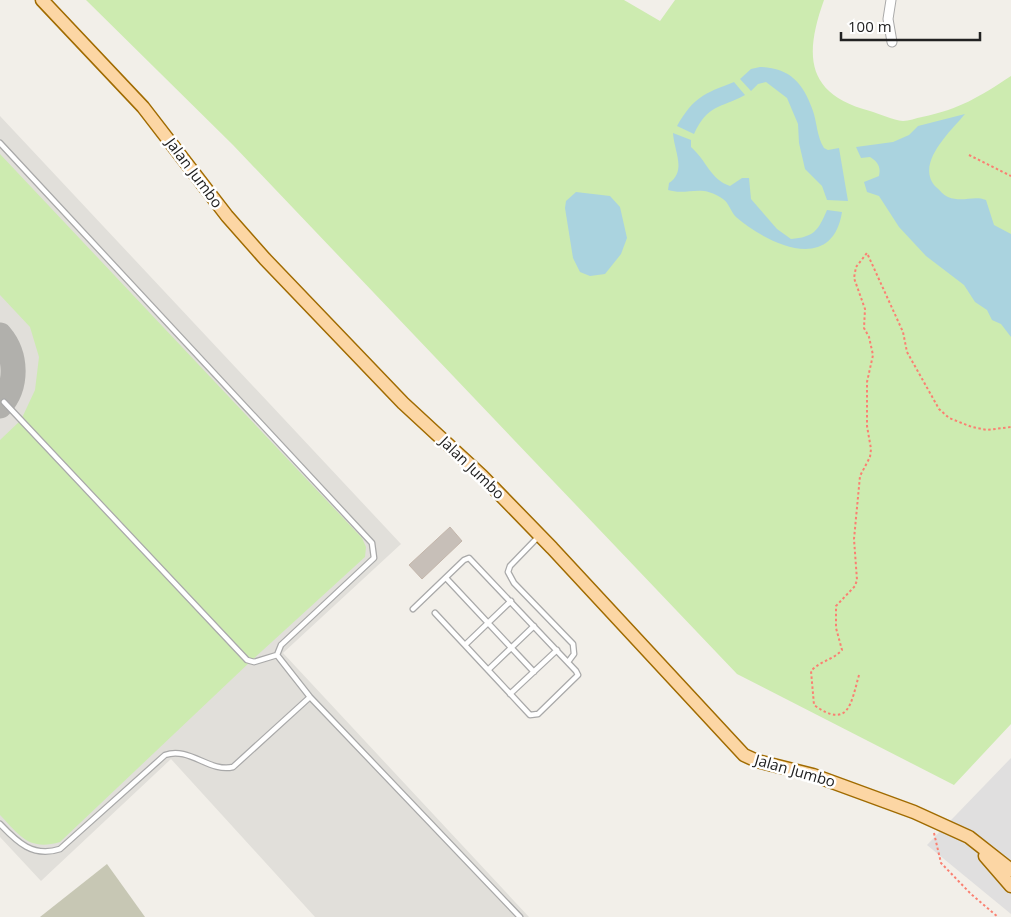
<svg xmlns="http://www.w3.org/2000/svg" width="1011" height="917" font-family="'Open Sans',sans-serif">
	<rect width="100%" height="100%" fill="#f2efe9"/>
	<path fill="#e0dfdf" d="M 1011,758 L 1011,914 L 927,845 Z"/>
	<path fill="#e1dfda" d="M 0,116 L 401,544 L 283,653 L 529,917 L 315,917 L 171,759 L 41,881 L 0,837 Z"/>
	<path fill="#c7c7b4" d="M 107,864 L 145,917 L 40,917 Z"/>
	<path fill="#cdebb0" d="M 86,0 L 624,0 L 660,21 L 675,0 L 824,0 C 804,56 806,94 870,111 C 880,114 893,120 903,121 C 909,121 916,118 922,117 C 960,109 979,97 1011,76 L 1011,724 L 954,785 L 737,674 L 233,145 Z
		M 0,154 L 362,538 L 366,547 L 365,557 L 250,662 L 60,842 C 29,851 20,836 0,815 L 0,440 L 21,420 L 35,390 L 39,357 L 30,327 L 0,295 Z"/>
	<path fill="#aad3df" d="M 760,67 C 789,68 803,82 813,111 C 817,123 817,137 824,148 L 828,150 L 839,148 L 848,201 L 827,200 L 822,186 L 805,169 L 799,143 L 798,124 L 787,98 L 766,82 L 758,84 L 751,91 L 740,79 L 751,69 Z
		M 734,82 L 745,95 C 719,109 708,104 694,134 L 677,126 C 694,97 703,94 734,82 Z
		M 965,114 C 951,131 914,164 936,187 C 940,190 943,195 948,197 C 963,203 973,195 986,200 L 994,225 L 1011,234 L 1011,337 L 1001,324 L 992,320 L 987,310 L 975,302 L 964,285 L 926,256 L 899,227 L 879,196 L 867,192 L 864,182 L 879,176 C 881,167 878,162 870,157 L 861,158 L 856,147 L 893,142 L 909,135 L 918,126 Z
		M 673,133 L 691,140 L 691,147 C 707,161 710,179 730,186 L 742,178 L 749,178 L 751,199 L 777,229 L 791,239 C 814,237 818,231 827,210 L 842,212 C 832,275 767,244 736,217 C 731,212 729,203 723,199 C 701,183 688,196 668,190 L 669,183 C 687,171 674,151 673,133 Z
		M 576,192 L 610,196 L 620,207 L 627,238 L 621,254 L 605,274 L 590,276 L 580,272 L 573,258 L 565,208 L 566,201 Z"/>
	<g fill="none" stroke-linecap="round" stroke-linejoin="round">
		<path stroke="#b1b0ac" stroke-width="25" d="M 0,335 C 17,355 18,386 0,406"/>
	</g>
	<path fill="#c7bfb8" stroke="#c4b6ab" d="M 450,527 L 462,541 L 422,579 L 409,565 Z"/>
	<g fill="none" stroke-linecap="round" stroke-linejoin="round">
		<g stroke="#a9a9a9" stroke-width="7">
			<path id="service" d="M 0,143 L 372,543 L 374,558 L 281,645 L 277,655 L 310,697 L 520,917
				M 4,402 L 247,660 L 254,662 L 277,655
				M 539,536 L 510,566 L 508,572 L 514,583 L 573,644 L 574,654 L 568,662
				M 446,578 L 534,672
				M 413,609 L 464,560 L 469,558 L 576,671 L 578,675 L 538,714 L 530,715 L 435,613
				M 465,645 L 511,601
				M 488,670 L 534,626
				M 510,694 L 557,650
				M 0,824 C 17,842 33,858 60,849 L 165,755 C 189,746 210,773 233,767 L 310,697"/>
		</g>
		<g stroke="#a9a9a9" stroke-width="11">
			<path id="minor" d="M 891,0 L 888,19 L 892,42"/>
		</g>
		<g stroke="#a06b00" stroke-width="15">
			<path id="primary" d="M 42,0 L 143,107 L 227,216 L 265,259 L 403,403 L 482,476 L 552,548 L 744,755 L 757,761 L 813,775 L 914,812 L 969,837 L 1011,870
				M 985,856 L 1011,886"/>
		</g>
		<path stroke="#fa8072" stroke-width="2" stroke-dasharray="2.5 2.5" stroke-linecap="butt" d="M 969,155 L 1011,176
			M 859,675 C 851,703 849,730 814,705 L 811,671 C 820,661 833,660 842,650 L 836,628 L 836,606 L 855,586 L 857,580 L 854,539 L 860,476 L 870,457 L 871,449 L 867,426 L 867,382 L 873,355 L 869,337 L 864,328 L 865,309 L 854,278 L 856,267 L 867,253 L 903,332 L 907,352 L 939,409 L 949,418 L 972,427 L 987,430 L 1011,427
			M 934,833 L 941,863 L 971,894 L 998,917"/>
		<use href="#service" stroke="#fff" stroke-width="4.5"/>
		<use href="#minor" stroke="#fff" stroke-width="9"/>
		<use href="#primary" stroke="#fcd6a4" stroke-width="12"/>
	</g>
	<g text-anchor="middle" stroke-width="5" stroke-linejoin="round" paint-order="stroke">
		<g font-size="15" fill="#222" stroke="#fff">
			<text transform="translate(194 173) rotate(53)" y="5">Jalan Jumbo</text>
			<text transform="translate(472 468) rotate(44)" y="5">Jalan Jumbo</text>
			<text transform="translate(795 771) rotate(16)" y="5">Jalan Jumbo</text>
		</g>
	</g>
	<path d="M841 32v8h139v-8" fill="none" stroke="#222222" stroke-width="2.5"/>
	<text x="848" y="32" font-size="15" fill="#222222" stroke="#ffffff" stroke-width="4" paint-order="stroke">100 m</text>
</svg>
